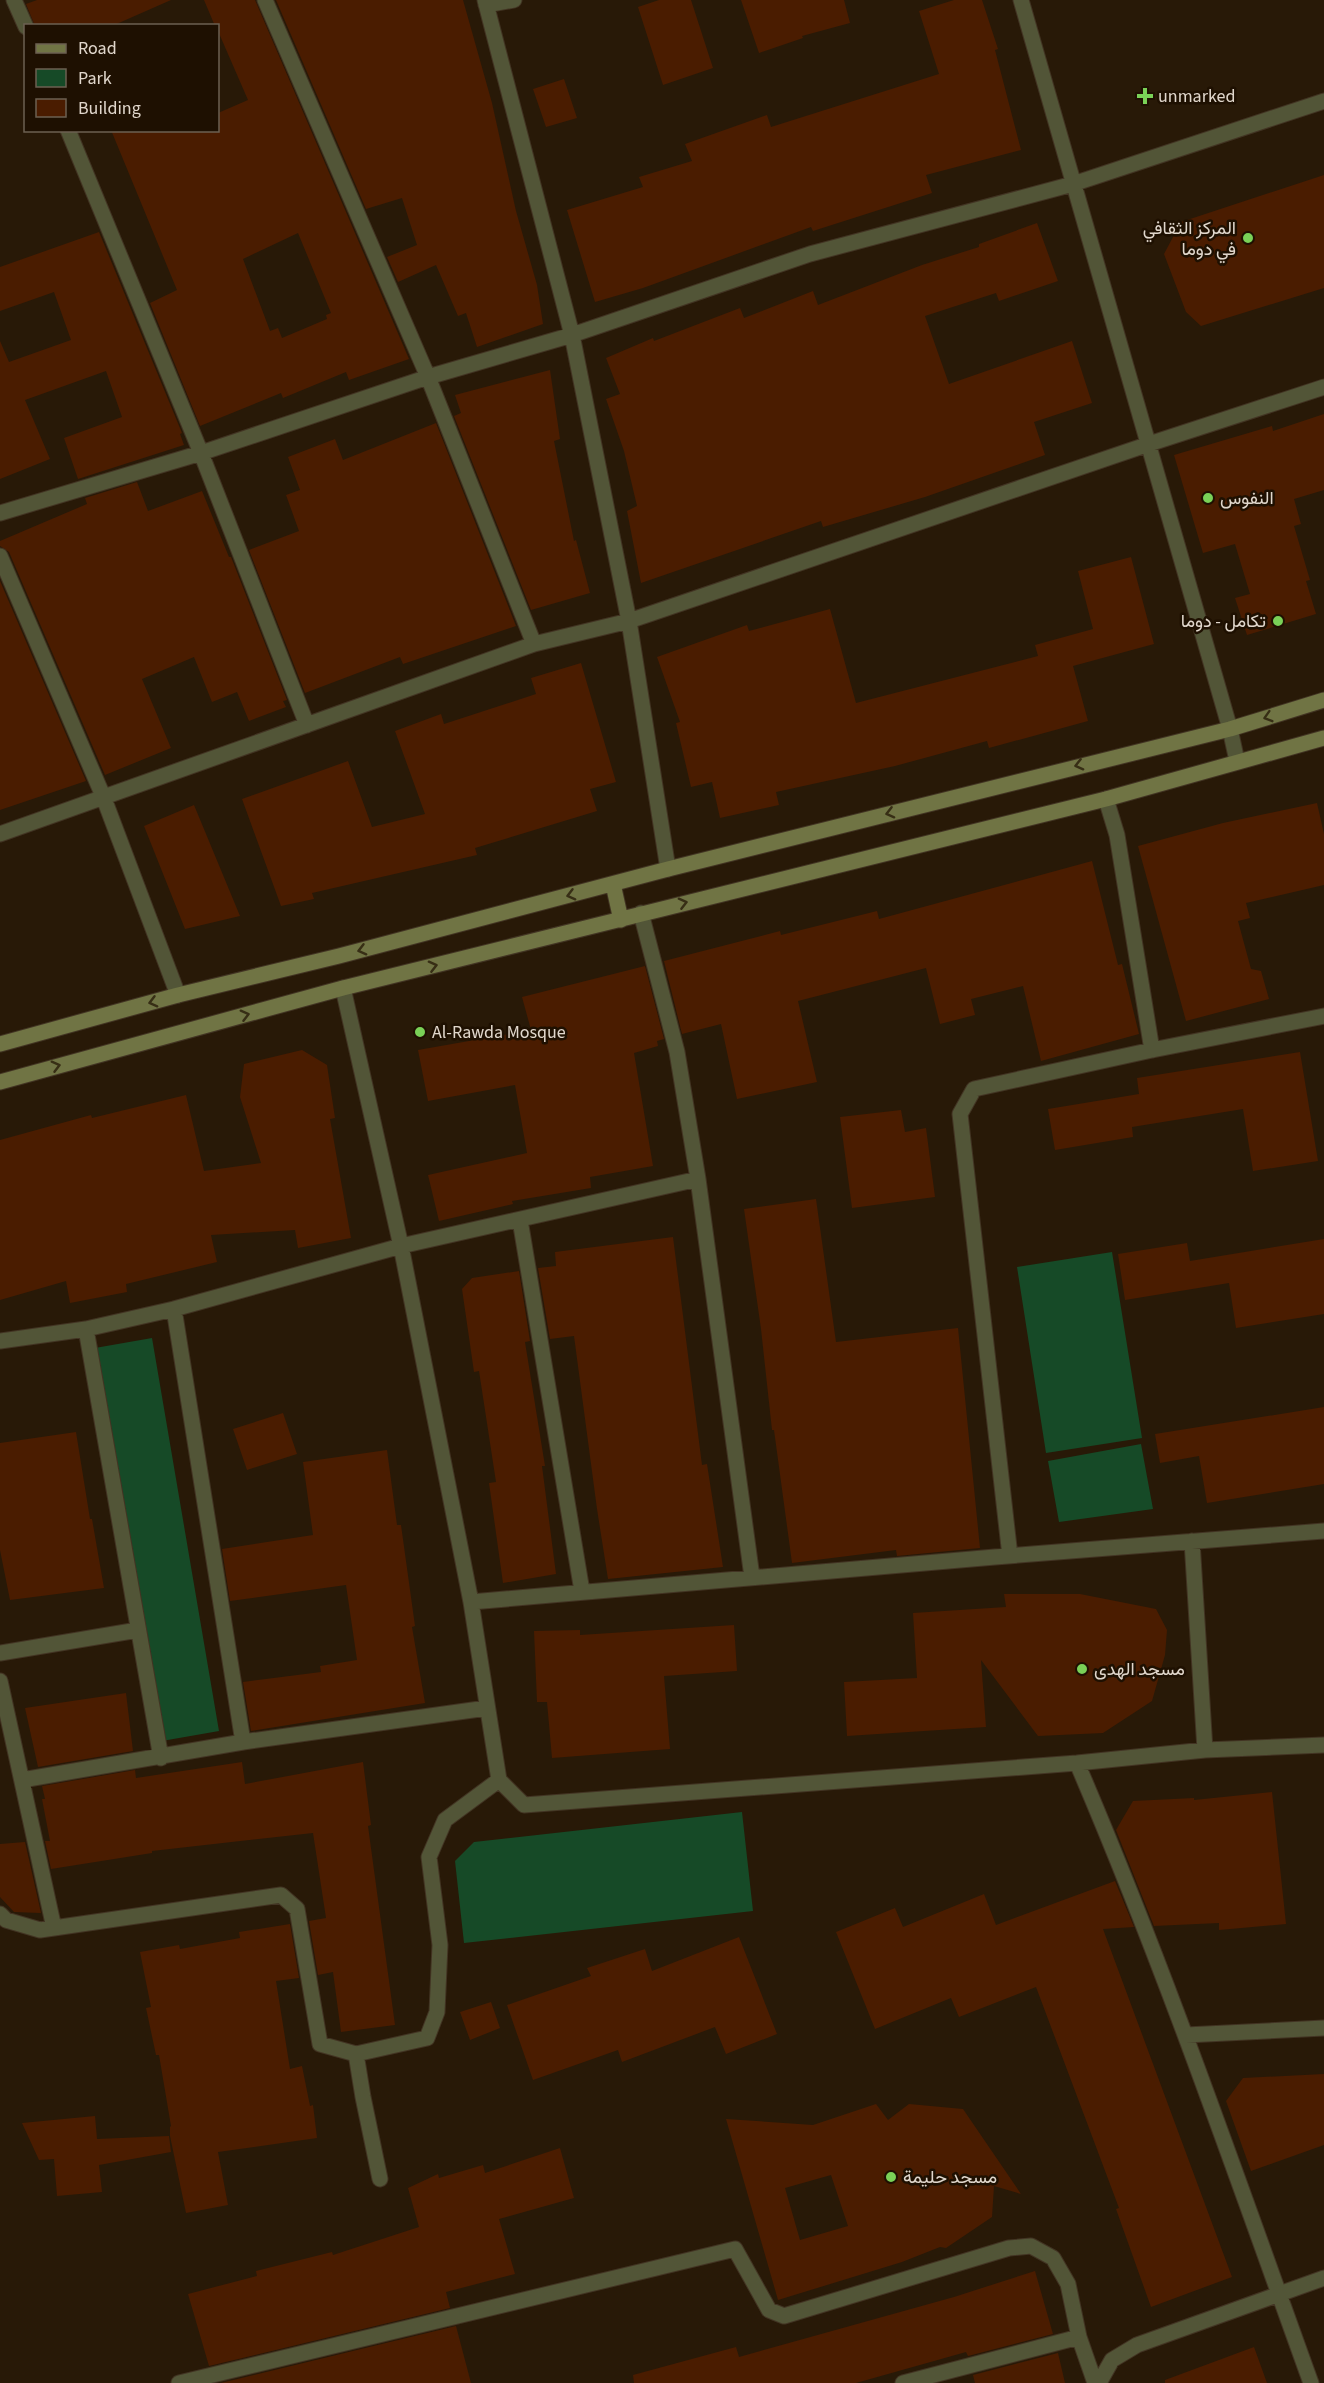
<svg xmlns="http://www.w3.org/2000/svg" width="1324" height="2383" font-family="'Source Sans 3',Vazirmatn,sans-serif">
	<rect width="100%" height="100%" fill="#281907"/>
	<path fill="#164a27" d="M 1112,1252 L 1142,1438 L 1046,1453 L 1017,1267 Z
		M 152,1338 L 219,1731 L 162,1741 L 95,1348 Z
		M 1141,1444 L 1153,1509 L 1059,1522 L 1048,1461 Z
		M 742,1812 L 753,1911 L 464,1943 L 455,1861 L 474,1842 Z"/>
	<path fill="#4a1c00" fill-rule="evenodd" d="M 37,0 L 171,0 L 112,26 L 35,26 L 26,4 Z
		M 204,0 L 255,0 L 409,359 L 349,380 L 346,372 L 283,398 L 281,393 L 200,426 L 150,303 L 177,290 L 111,130 L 218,130 L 218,113 L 248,100 L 218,31 L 218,26 L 215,26 ZM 298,233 L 331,313 L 326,315 L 327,319 L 282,338 L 278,328 L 270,331 L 243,259 Z
		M 276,0 L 463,0 L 492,103 L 516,211 L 537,285 L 543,324 L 477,347 L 466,313 L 458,316 L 436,265 L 398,282 L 387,257 L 417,245 L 402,198 L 366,209 Z
		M 659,0 L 691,0 L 713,68 L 663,85 L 638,7 Z
		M 741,0 L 844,0 L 850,23 L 802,36 L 803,38 L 759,53 Z
		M 954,0 L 982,0 L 998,49 L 995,50 L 1021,150 L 926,175 L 932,193 L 813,231 L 811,227 L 643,288 L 595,302 L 567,210 L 643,187 L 639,177 L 692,161 L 685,144 L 767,115 L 771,127 L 939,74 L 919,11 Z
		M 564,79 L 577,118 L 546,127 L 533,89 Z
		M 1324,175 L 1324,288 L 1201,326 L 1186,312 L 1164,254 L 1181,222 Z
		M 1037,223 L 1058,281 L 999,301 L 996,293 L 925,316 L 949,384 L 1072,341 L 1092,403 L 1034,422 L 1045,455 L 925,497 L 823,527 L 821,521 L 641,583 L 627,511 L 637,506 L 624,451 L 606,399 L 620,394 L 606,358 L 653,338 L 654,341 L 740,308 L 744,318 L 813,291 L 818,305 L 922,265 L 979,247 L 979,244 Z
		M 99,232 L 182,433 L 180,434 L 184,445 L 78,479 L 64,438 L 122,417 L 106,371 L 25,400 L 50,459 L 0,479 L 0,341 L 9,362 L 71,340 L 54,292 L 0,311 L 0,267 Z
		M 550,370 L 560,439 L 554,441 L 574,541 L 576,540 L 590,593 L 531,610 L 454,416 L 461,413 L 455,395 Z
		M 1324,414 L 1324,490 L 1294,499 L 1301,524 L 1294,526 L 1310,580 L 1306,581 L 1316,614 L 1247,635 L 1235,598 L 1250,594 L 1235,544 L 1203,553 L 1174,455 L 1272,426 L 1273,431 Z
		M 436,423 L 516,626 L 403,664 L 400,657 L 305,693 L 249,550 L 299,531 L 286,495 L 300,490 L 288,457 L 335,439 L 343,460 Z
		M 137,482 L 148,511 L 202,491 L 229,557 L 231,557 L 287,700 L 283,701 L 286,707 L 249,721 L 237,692 L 212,702 L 194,657 L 142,679 L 171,748 L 105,775 L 9,552 L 0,546 L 0,541 L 87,504 L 85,498 Z
		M 1131,557 L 1154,644 L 1073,666 L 1088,721 L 989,748 L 987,741 L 895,766 L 776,792 L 779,805 L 720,818 L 712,782 L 691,787 L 676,723 L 680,722 L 657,657 L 747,625 L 749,631 L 830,609 L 856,703 L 1038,656 L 1035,645 L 1093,629 L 1078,571 Z
		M 0,581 L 86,781 L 0,810 Z
		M 581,663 L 616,782 L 590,789 L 597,811 L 475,848 L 477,855 L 312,893 L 314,899 L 281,906 L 242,799 L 348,761 L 372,827 L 425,814 L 395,731 L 441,714 L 444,724 L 536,694 L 531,678 Z
		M 1317,803 L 1324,834 L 1324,885 L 1246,903 L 1250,918 L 1238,921 L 1251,969 L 1261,971 L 1269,999 L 1186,1021 L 1138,846 L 1223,823 Z
		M 194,805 L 240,916 L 185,929 L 144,826 Z
		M 1092,861 L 1118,965 L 1122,964 L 1139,1034 L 1041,1061 L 1023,986 L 971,999 L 975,1015 L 940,1024 L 926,968 L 798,1001 L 817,1082 L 737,1099 L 721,1024 L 682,1034 L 664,961 L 780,931 L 781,935 L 877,911 L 879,919 Z
		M 645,966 L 664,1039 L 657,1041 L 658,1046 L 634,1053 L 653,1166 L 590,1177 L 591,1188 L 512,1201 L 513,1204 L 439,1221 L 428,1175 L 527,1153 L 515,1085 L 428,1101 L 418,1050 L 531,1030 L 522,997 Z
		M 302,1050 L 327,1065 L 335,1118 L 330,1119 L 351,1238 L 298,1248 L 295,1230 L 211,1235 L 217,1262 L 126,1284 L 127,1292 L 70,1303 L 66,1281 L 0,1300 L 0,1140 L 91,1115 L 92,1118 L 186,1095 L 204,1171 L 261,1163 L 240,1097 L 244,1064 Z
		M 1300,1052 L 1318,1161 L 1253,1171 L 1243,1109 L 1132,1127 L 1133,1137 L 1055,1150 L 1048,1109 L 1139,1094 L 1137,1078 Z
		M 901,1110 L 905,1132 L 926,1128 L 935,1197 L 852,1208 L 840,1117 Z
		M 816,1199 L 836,1342 L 958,1328 L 980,1548 L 897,1556 L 896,1550 L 792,1563 L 774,1430 L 772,1430 L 761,1329 L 744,1209 Z
		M 673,1237 L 702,1465 L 707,1464 L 723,1567 L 608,1579 L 597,1509 L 574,1336 L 550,1339 L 538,1268 L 556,1266 L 555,1252 Z
		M 1324,1239 L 1324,1314 L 1236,1328 L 1229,1283 L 1125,1300 L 1118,1254 L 1187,1243 L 1190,1261 Z
		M 519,1271 L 530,1341 L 525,1342 L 545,1466 L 542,1466 L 556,1574 L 503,1583 L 489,1483 L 496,1482 L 479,1371 L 474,1372 L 462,1289 L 472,1278 Z
		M 1324,1407 L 1324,1484 L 1207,1503 L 1199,1456 L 1160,1463 L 1155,1434 Z
		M 283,1413 L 297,1454 L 247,1470 L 233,1429 Z
		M 76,1432 L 90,1519 L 92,1519 L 104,1588 L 10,1600 L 0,1550 L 0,1443 Z
		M 387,1450 L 397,1525 L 401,1525 L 415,1626 L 412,1627 L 425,1703 L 251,1731 L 243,1682 L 321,1672 L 320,1666 L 357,1660 L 346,1585 L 230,1601 L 222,1549 L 313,1535 L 303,1462 Z
		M 1004,1594 L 1080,1594 L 1156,1609 L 1167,1630 L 1165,1655 L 1152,1701 L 1103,1733 L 1038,1736 L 981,1660 L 986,1727 L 847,1736 L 844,1682 L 917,1678 L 913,1613 L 1006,1607 Z
		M 734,1625 L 737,1671 L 664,1676 L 670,1749 L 552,1758 L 547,1702 L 537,1702 L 534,1631 L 580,1630 L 580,1635 Z
		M 126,1693 L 133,1751 L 38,1767 L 25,1708 Z
		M 242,1762 L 245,1784 L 363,1762 L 371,1825 L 368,1826 L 395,2025 L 341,2032 L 333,1972 L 318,1975 L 309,1921 L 326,1918 L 313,1833 L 152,1851 L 152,1853 L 51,1869 L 45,1841 L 50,1841 L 42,1799 L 45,1799 L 42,1786 L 135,1770 L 136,1778 Z
		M 1272,1792 L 1286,1924 L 1219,1930 L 1219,1923 L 1154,1926 L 1116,1830 L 1133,1801 L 1194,1798 L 1194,1800 Z
		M 25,1842 L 41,1913 L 14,1912 L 0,1897 L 0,1844 Z
		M 1115,1881 L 1134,1927 L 1103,1929 L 1232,2277 L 1151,2307 L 1116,2209 L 1119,2208 L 1036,1987 L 959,2017 L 951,1998 L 875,2029 L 836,1932 L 895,1908 L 903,1927 L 984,1894 L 996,1925 Z
		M 290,1924 L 299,1978 L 276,1981 L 290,2069 L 302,2066 L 310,2106 L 313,2105 L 317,2138 L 218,2152 L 228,2205 L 186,2213 L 170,2136 L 170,2127 L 171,2126 L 159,2055 L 156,2055 L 146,2008 L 151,2007 L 140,1952 L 179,1945 L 180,1949 L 240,1938 L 239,1932 Z
		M 739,1937 L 777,2034 L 726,2054 L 715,2027 L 622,2062 L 618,2050 L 533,2080 L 507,2005 L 591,1976 L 587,1968 L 645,1949 L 652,1971 Z
		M 491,2002 L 500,2028 L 470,2040 L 460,2012 Z
		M 1324,2074 L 1324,2145 L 1251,2171 L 1226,2101 L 1243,2078 Z
		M 876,2104 L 888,2120 L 909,2104 L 963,2109 L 1021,2194 L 994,2186 L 992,2217 L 946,2248 L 940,2247 L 902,2262 L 778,2300 L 726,2119 L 813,2125 ZM 831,2175 L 848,2226 L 800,2240 L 785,2188 Z
		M 95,2116 L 97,2139 L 169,2136 L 171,2152 L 99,2165 L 102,2192 L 57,2196 L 54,2159 L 39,2160 L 22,2123 Z
		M 560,2148 L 574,2198 L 499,2219 L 515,2274 L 446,2292 L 450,2308 L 209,2366 L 188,2294 L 257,2276 L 256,2271 L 332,2252 L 333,2255 L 419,2227 L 408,2188 L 438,2174 L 439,2178 L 483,2165 L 485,2173 Z
		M 1035,2271 L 1053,2334 L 968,2356 L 966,2352 L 856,2383 L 634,2383 L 633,2375 L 736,2347 L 739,2357 L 954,2297 Z
		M 456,2326 L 471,2383 L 221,2383 Z
		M 1254,2347 L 1267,2383 L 1165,2383 L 1165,2380 Z
		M 1058,2353 L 1065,2383 L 975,2383 L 973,2375 Z"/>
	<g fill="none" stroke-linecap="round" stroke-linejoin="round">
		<g stroke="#423423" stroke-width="17">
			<path id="street" d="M 14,0 L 26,27
				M 265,0 L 428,377 L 534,644
				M 485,0 L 572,335 L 629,621 L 668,869
				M 1021,0 L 1230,729 L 1237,761
				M 486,5 L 514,0
				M 68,130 L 201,453 L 307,725
				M 0,513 L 201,453 L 428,377 L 572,335 L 810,254 L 1073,184 L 1324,101
				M 0,556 L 103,796 L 178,995
				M 1106,799 L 1117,835 L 1152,1050
				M 0,834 L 534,644 L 629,621 L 1149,444 L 1324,387
				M 641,913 L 677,1052 L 698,1179 L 752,1577
				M 343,988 L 401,1246 L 471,1602 L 499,1780 L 524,1805 L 1077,1763 L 1205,1750 L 1324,1745
				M 520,1220 L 582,1591
				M 174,1309 L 401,1246 L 698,1179
				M 0,1341 L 86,1329
				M 1192,1541 L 1205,1750
				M 1010,1556 L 960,1114 L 974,1089 L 1152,1050 L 1324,1016
				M 471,1602 L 995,1557 L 1324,1531
				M 0,1653 L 138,1630
				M 0,1681 L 54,1928
				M 161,1758 L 86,1329 L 174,1309 L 243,1742
				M 1077,1763 C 1164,1966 1236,2175 1311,2383
				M 22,1780 L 243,1742 L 487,1708
				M 0,1914 L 6,1920 L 40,1930 L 281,1895 L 297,1909 L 320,2044 L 356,2054 L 427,2038 L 437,2012 L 440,1945 L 429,1857 L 445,1820 L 499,1780
				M 1186,2035 L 1324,2028
				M 356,2054 L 363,2097 L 380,2179
				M 179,2383 L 735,2249 L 769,2310 L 784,2316 L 1009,2248 L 1031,2246 L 1053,2258 L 1068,2284 L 1079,2337 L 1095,2383
				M 903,2383 L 1079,2337
				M 1099,2383 L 1112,2360 L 1137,2345 L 1324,2278"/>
		</g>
		<g stroke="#423423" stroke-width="17">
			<path id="secondary" d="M 613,884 L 621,920
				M 0,1044 L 178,995 L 339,956 L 668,869 L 1230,729 L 1324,700
				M 0,1082 L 343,988 L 1106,799 L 1324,738"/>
		</g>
		<use href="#street" stroke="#525537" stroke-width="15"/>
		<use href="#secondary" stroke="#707444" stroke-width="15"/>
	</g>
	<defs><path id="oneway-chevron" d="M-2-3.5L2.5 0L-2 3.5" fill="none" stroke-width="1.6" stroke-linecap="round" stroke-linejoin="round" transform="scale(1.5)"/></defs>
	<g stroke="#372e15">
		<use href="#oneway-chevron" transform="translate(1268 717) rotate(163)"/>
		<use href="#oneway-chevron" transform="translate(1079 765) rotate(166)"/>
		<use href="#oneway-chevron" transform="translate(890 813) rotate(166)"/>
		<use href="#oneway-chevron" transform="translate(571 895) rotate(165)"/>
		<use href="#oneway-chevron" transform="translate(683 903) rotate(-14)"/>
		<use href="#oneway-chevron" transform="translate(362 950) rotate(165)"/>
		<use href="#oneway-chevron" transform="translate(433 966) rotate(-14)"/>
		<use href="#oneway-chevron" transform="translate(153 1002) rotate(165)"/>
		<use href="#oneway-chevron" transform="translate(245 1015) rotate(-15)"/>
		<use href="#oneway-chevron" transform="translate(56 1066) rotate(-15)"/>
	</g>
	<g fill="#7ad157" stroke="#1e1001" stroke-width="2">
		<path d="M1142 87h6v6h6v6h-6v6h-6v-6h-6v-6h6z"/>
		<circle cx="1248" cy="238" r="6"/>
		<circle cx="1208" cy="498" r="6"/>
		<circle cx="1278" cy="621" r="6"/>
		<circle cx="420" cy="1032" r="6"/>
		<circle cx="1082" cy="1669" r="6"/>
		<circle cx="891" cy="2177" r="6"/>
	</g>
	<g text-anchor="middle" stroke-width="5" stroke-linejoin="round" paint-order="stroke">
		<g font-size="18" fill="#e1d7cc" stroke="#1e1001" text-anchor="start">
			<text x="1158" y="102">unmarked</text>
			<text x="1236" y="234" text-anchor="end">المركز الثقافي<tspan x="1236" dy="21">في دوما</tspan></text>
			<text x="1220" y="504">النفوس</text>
			<text x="1266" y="627" text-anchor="end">تكامل - دوما</text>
			<text x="432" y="1038">Al-Rawda Mosque</text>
			<text x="1094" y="1675">مسجد الهدى</text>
			<text x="903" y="2183">مسجد حليمة</text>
		</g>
	</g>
	<rect x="24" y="24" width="195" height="108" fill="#1e1001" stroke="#6c6052" stroke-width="1.5"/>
	<rect x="36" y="44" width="30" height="9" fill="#707444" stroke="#6c6052" stroke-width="1.5"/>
	<text x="78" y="54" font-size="18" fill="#e1d7cc">Road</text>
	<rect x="36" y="69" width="30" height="18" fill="#164a27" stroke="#6c6052" stroke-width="1.5"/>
	<text x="78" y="84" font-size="18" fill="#e1d7cc">Park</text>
	<rect x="36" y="99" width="30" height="18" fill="#4a1c00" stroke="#6c6052" stroke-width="1.5"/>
	<text x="78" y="114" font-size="18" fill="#e1d7cc">Building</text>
</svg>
